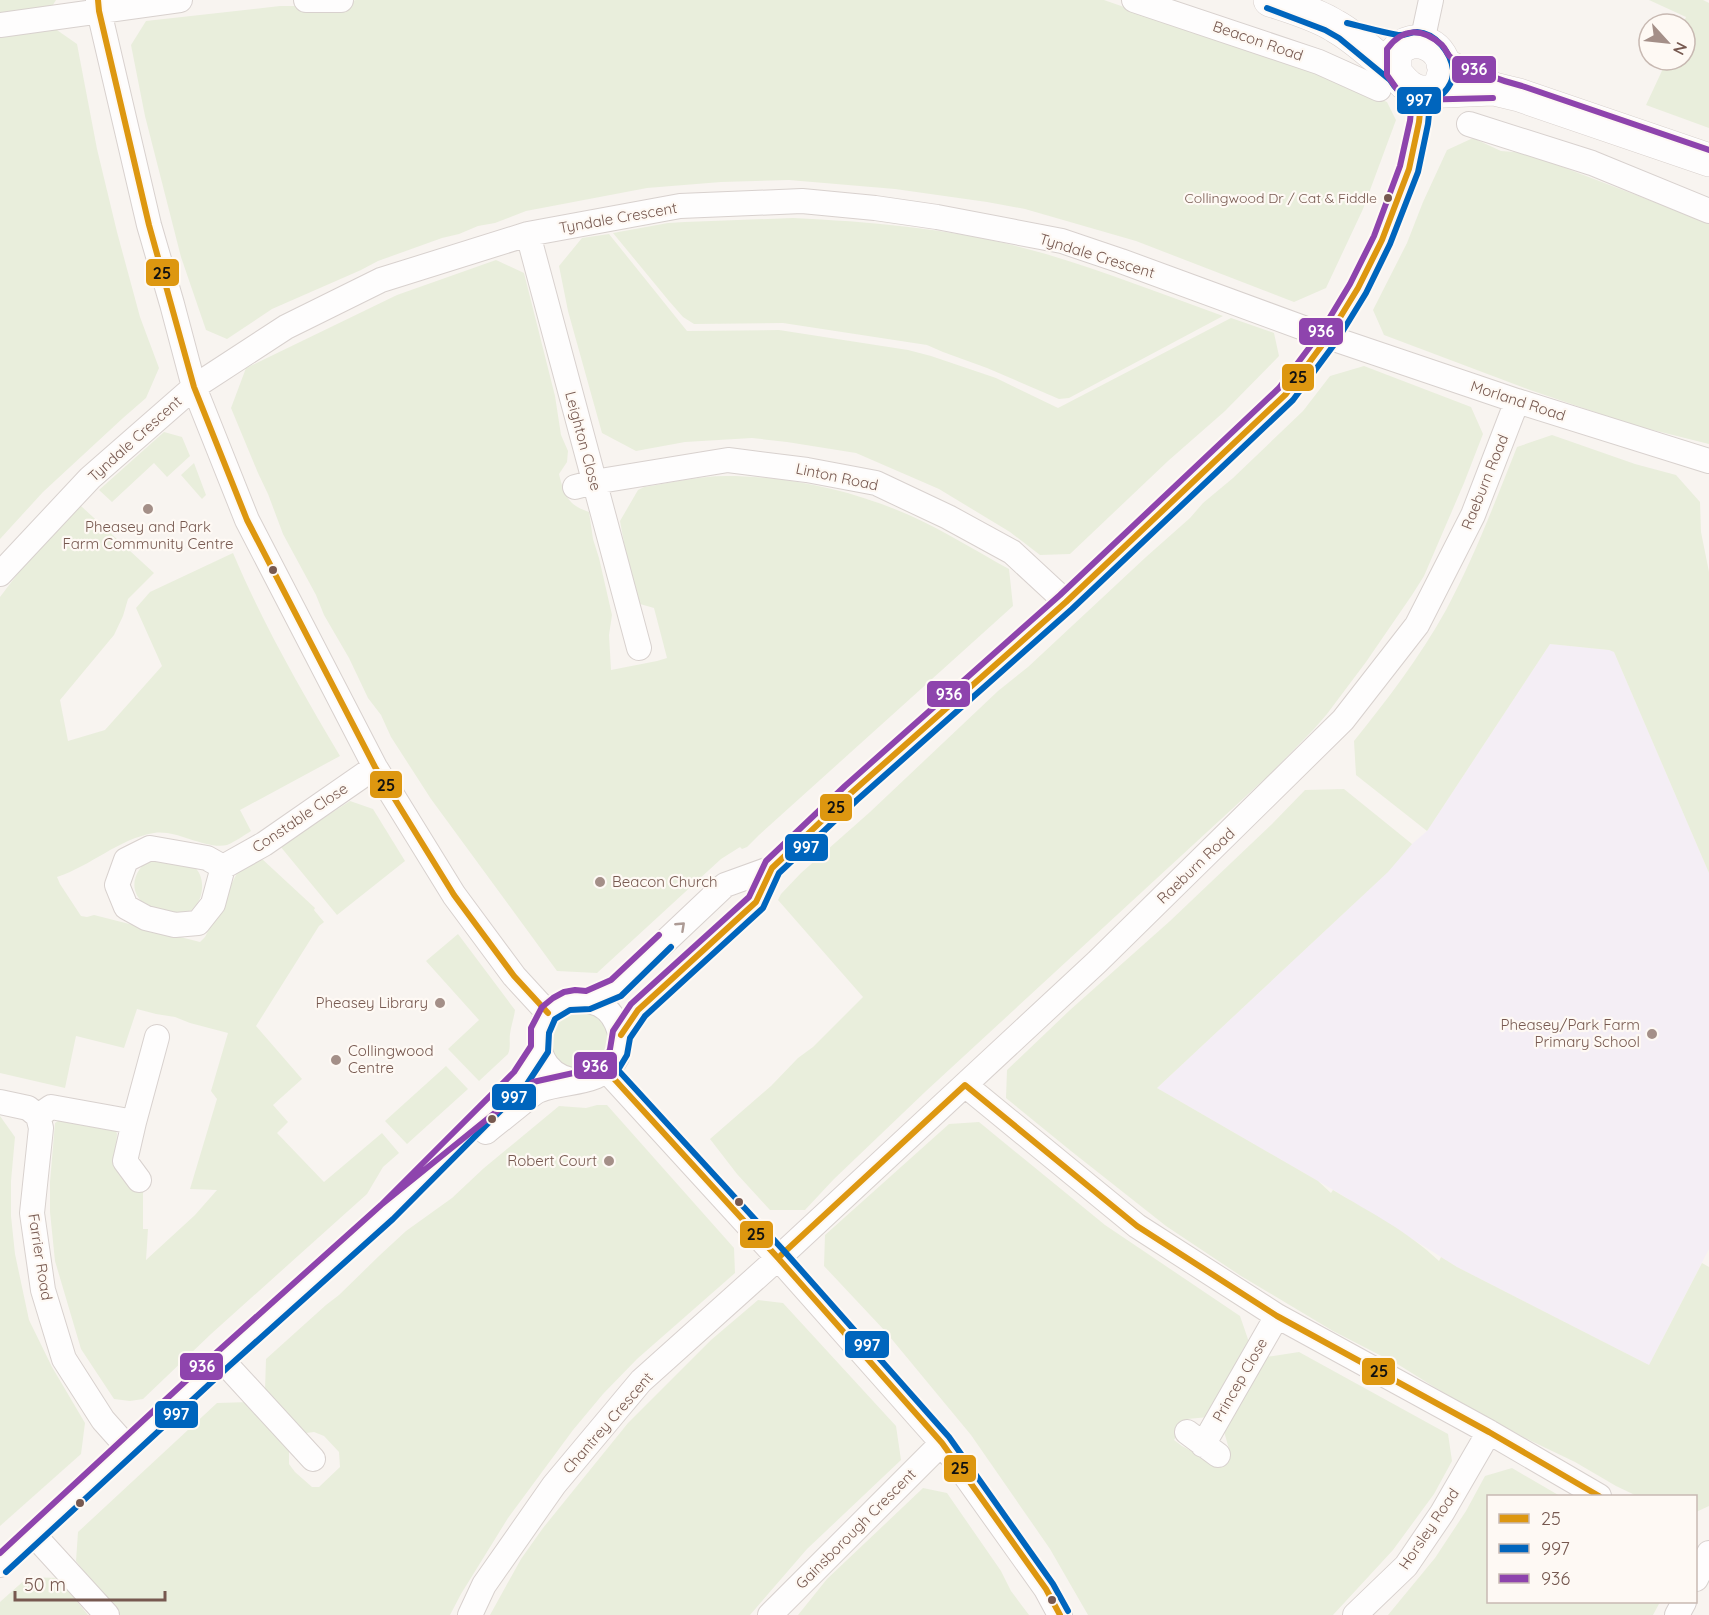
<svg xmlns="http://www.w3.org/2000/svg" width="1709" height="1615" font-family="Quicksand,sans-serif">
	<rect width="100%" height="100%" fill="#f8f4f0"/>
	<path fill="#f4eef5" d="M 1550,644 L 1609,650 L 1614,652 L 1709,873 L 1709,1249 L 1649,1365 L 1457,1267 L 1342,1195 L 1157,1088 L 1375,884 L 1412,844 L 1427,831 Z"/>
	<path fill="#e9eedc" d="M 0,0 L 56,0 L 51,8 L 0,16 Z
		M 356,0 L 1104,0 L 1347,85 L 1387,102 L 1396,120 L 1363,209 L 1326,288 L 1294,302 L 1136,241 L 1025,209 L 987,202 L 895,189 L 789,180 L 721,182 L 647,188 L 526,211 L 495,223 L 478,226 L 459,234 L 442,238 L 378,261 L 361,270 L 272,309 L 227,339 L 206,330 L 181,257 L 145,116 L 131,45 L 146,21 L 280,6 L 320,6 L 341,4 Z
		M 1649,0 L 1703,0 L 1709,3 L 1709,128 L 1646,105 L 1667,60 L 1685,60 L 1685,24 L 1683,24 L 1686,17 Z
		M 54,28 L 77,44 L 97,149 L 117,232 L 140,317 L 159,368 L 146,398 L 123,418 L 43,492 L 0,539 L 0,31 Z
		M 1473,138 L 1501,151 L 1526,153 L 1709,223 L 1709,444 L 1633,425 L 1530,390 L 1384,335 L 1373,310 L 1407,243 L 1423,202 L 1447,150 Z
		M 793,218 C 878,222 965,230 1046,254 C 1106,272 1165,295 1223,316 L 1069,398 L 1059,399 L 987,368 L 943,352 L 927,345 L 783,323 L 694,324 L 683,317 L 669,301 L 613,233 L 668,223 L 685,222 Z
		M 609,234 L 687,331 L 779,330 L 908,350 L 931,356 L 996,378 L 1058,408 L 1231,318 L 1274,333 L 1279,356 L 1225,411 L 1168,461 L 1070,554 L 1040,555 L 1010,532 L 939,489 L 856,453 L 787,442 L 752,438 L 685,442 L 636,451 L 602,433 L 568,311 L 559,266 L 582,238 Z
		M 496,260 L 524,273 L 555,396 L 561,435 L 568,451 L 567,462 L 559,474 C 564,495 568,505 589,512 L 593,539 L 599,558 L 612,615 L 609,635 L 611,670 L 657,661 L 667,658 L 654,608 L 640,604 L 627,559 L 620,521 L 638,490 L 644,487 C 671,483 698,476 726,476 C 788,476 852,490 909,515 C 943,530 976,551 1009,569 L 1013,606 L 759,835 L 747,847 L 742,849 L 739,846 L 740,847 L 721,859 L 597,973 L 557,971 L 431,799 L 391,737 L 381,715 L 368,698 L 349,658 L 324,615 L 316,595 L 283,534 L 268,494 L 258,473 L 231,408 L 246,368 L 397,295 Z
		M 1364,366 L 1471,407 L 1483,434 L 1464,483 L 1424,576 L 1412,595 L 1366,662 L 1327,714 L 1314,729 L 1270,774 L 925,1092 L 834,1179 L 805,1210 L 770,1210 L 737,1174 L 710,1139 L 771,1086 L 798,1058 L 813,1047 L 863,997 L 778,900 L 781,894 L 801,873 L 870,812 L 998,691 L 1028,667 L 1146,557 L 1190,518 L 1203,503 L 1233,478 L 1303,411 L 1330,376 Z
		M 164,432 L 182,437 L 190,456 L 167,477 L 154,463 L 112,502 L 99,490 Z
		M 1552,435 L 1635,464 L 1676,475 L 1700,502 L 1701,532 L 1709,572 L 1709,873 L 1614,652 L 1609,650 L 1550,644 L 1427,831 L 1356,775 L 1354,741 C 1387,700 1420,657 1446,610 C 1474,558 1495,502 1517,447 Z
		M 194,463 L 206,495 L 202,499 L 181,475 Z
		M 81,506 L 154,573 L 128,599 L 123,616 L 114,635 L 60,700 L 68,741 L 105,730 L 162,666 L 136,608 L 150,592 L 233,553 C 263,624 301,690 340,756 L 240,810 L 251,831 C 244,835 235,842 227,845 C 206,850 176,829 154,833 C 118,839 91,866 57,877 L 60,884 L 81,916 L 87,917 L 94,915 L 200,942 L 205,937 L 237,873 L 261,858 L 315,908 L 314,910 L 324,922 L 319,926 L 256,1026 L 302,1079 L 273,1105 L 288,1122 L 277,1133 L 324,1182 L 382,1133 L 399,1153 L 383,1167 L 367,1194 L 211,1334 L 143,1399 L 130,1401 L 114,1399 L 81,1349 L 55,1261 L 50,1212 L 50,1182 L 55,1123 L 63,1118 L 115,1128 L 117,1134 L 116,1148 L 143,1191 L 143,1229 L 148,1229 L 146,1260 L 195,1215 L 217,1190 L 190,1189 L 217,1099 L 211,1091 L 228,1033 L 190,1023 L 175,1017 L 156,1014 L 137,1009 L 124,1048 L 76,1036 L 65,1088 L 0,1073 L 0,597 L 28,560 Z
		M 1344,789 L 1412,844 L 1388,872 L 1157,1088 L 1318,1181 L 1331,1193 L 1333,1190 C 1368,1211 1409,1232 1439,1261 L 1441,1257 L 1457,1267 L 1649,1365 L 1702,1263 L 1709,1267 L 1709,1506 L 1696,1512 L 1696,1496 L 1637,1496 L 1616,1486 L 1575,1462 L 1525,1438 L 1447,1395 L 1399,1365 L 1333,1331 L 1241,1276 L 1166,1226 L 1071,1151 L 1006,1098 L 1007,1070 L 1070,1010 L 1170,921 L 1272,824 L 1305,790 Z
		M 350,801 L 373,809 L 405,861 L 337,915 L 280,846 Z
		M 153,857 C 162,859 186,862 193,866 C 206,875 204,898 194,908 C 193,910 188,911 186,912 C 180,915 175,913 169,912 C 161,910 153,910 146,905 C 126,891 134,868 153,857 Z
		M 458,934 L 515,1010 C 514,1018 511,1026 510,1034 C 509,1041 511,1047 508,1054 L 479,1081 L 448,1049 L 479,1020 L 426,961 Z
		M 569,1010 C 576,1011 586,1010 592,1014 C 628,1033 597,1084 563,1065 C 557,1061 553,1052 548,1047 L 550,1027 Z
		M 446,1066 L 468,1089 L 407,1144 L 385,1121 Z
		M 597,1105 L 607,1105 L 734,1248 L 735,1273 L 637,1359 L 603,1394 L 573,1430 L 508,1518 L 461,1594 L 450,1615 L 119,1615 L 105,1599 L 76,1561 L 78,1532 L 217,1403 L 250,1402 L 289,1449 L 289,1464 L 295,1472 L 312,1487 L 319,1487 L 340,1467 L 339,1452 L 324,1436 L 314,1432 L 306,1433 L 300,1429 L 265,1390 L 266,1359 L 326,1305 L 339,1295 L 380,1255 L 406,1231 L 452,1198 L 484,1168 L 559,1106 L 586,1108 Z
		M 0,1116 L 15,1137 L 11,1181 L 11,1216 L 15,1254 L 29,1320 L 52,1367 L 85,1423 L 81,1454 L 0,1526 Z
		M 979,1122 L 1105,1225 L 1240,1316 L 1250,1345 L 1209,1417 L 1187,1419 L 1174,1440 L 1182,1446 L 1197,1454 L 1221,1464 L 1229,1449 L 1223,1428 L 1266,1357 L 1299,1352 L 1448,1434 L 1452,1461 L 1434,1494 L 1393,1550 L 1333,1615 L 1088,1615 L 1050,1549 L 971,1435 L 885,1331 L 824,1266 L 825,1235 L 949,1124 Z
		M 758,1300 L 783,1303 L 896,1426 L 901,1460 L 807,1549 L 750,1615 L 490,1615 L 521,1559 L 543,1528 L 628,1423 L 711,1340 Z
		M 1512,1468 L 1560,1496 L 1488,1496 L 1488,1602 L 1660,1602 L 1653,1615 L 1388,1615 L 1435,1558 L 1466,1511 L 1485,1476 Z
		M 923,1488 L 947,1493 L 1001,1571 L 1011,1591 L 1029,1615 L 798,1615 L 827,1579 Z
		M 28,1577 L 58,1578 L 88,1615 L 0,1615 L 0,1602 Z"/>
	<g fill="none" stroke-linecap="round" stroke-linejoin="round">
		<g stroke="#d8d1ce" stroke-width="26">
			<path id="minor" d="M 98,0 L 99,11 L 149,225 L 172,304 L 194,387 L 247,520 L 375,767 L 454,895 L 514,976 L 548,1013
				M 306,0 L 341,0
				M 1134,0 L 1319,62 L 1379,89
				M 0,25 L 180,0
				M 1422,42 L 1431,0
				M 1469,124 L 1592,163 L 1709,211
				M 528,234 L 639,648
				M 575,487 L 594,482 L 728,460 L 807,470 L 876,483 L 948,517 L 1012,552 L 1066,602
				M 0,574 L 90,478 L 194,387 L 286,327 L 381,280 L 528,234 L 680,206 L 802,201 L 875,208 L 937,217 L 1062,241 L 1121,261 L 1328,337 L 1517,401 L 1709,461
				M 223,867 L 207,858 L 150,848 L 126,860 L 117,885 L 126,907 L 146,918 L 175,925 L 198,923 L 213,904 L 223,867 L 264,844 L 375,767
				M 587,1000 L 616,988 L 725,885 L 772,868
				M 621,1035 L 638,1010 L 756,902 L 772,868 L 851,793 L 1066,602 L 1286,394 L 1328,337 L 1358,288 L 1382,240 L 1409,169 L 1419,122 L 1422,92
				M 606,1070 L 778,1258 L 942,1443 L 1046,1589 L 1060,1615
				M 965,1085 L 1137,1226 L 1277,1316 L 1489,1432 L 1599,1496
				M 0,1102 L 28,1108 L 38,1116
				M 38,1116 L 41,1128 L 32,1213 L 43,1290 L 64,1359 L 103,1420 L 128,1448
				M 38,1116 L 51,1107 L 134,1122
				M 486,1132 C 498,1122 510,1113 522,1103 C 527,1099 534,1092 540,1090 C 566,1080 603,1086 617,1057 C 620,1048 622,1039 619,1030 C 615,1017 606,1005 592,1002 C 530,986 518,1078 580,1081
				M 139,1180 L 125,1161 L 134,1122 L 157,1037
				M 222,1360 L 313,1459
				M 1187,1432 L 1218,1455
				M 1203,1445 L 1277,1316
				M 33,1534 L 107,1615
				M 0,1565 L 222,1360 L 387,1212 L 521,1078 L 540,1049
				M 1696,1579 L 1709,1553
				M 470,1615 L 484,1585 L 554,1485 L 641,1381 L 786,1251 L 1097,962 L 1343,720 L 1417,625 L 1473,515 L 1517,401
				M 770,1615 L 942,1443
				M 1355,1615 L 1406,1566 L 1442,1513 L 1489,1432
				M 1677,1615 L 1684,1602"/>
		</g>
		<g stroke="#d8d0cc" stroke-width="34">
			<path id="secondary" d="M 1270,0 C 1291,7 1316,14 1335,26 C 1355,37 1372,54 1390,68 C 1401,77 1406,90 1422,92 L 1492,89
				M 1443,64 L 1494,89 L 1519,95 L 1709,160
				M 1397,74 L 1395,71 L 1395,53 C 1414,29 1447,47 1444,73 C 1443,77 1442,80 1441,83"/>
		</g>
		<use href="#minor" stroke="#fefdfd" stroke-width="24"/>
		<use href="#secondary" stroke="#fefdfd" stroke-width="33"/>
		<g stroke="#fef9f4" stroke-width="10">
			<path id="bus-1" d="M 98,0 L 99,11 L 149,225 L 194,387 L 247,520 L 375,767 L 454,895 L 514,976 L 548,1013
				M 621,1035 L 638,1010 L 756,902 L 772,868 L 851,793 L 1066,602 L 1286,394 L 1328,337 L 1358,288 L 1382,240 L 1409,169 L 1419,122 L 1422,92
				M 606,1070 L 778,1258 L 942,1443 L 1046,1589 L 1060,1615
				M 778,1258 L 965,1085 L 1137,1226 L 1277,1316 L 1489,1432 L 1599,1496"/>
		</g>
		<g stroke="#fef9f4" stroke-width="10">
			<path id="bus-2" d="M 1267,8 L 1325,30 L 1339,38 L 1390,80 C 1401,98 1414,102 1434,101 C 1444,94 1454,84 1453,70 C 1451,53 1436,33 1417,32 C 1410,32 1405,36 1398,35 C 1381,32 1364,27 1347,23
				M 6,1572 L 228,1367 L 393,1219 L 527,1084 L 548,1052 L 549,1033 L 555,1019 L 570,1010 L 590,1009 L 621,996 L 671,947
				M 1068,1611 L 1053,1584 L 949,1437 L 785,1252 L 618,1070 L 627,1055 L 630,1038 L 645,1016 L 763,908 L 779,873 L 857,800 L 1072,609 L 1293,400 L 1336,342 L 1366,293 L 1390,244 L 1418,172 L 1428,124 L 1431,93"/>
		</g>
		<g stroke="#fef9f4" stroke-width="10">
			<path id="bus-3" d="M 1493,98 L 1413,100 L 1399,92 L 1387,75 L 1387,49 C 1403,27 1422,28 1442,45 C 1447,50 1447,56 1453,59 C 1476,71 1497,80 1522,86 L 1709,150
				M 381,1205 L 533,1082 L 587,1070 L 601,1063 L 607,1057 L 610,1049 L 613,1031 L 631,1004 L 749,897 L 766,861 L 845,786 L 1060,595 L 1279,388 L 1321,332 L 1350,284 L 1374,236 L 1400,166 L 1410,121 L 1413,91
				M 0,1553 L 216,1353 L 381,1205 L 514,1072 L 531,1046 L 531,1028 L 542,1007 L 553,998 L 564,992 L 575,990 L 586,991 L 611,980 L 659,935"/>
		</g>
		<use href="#bus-1" stroke="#dd9710" stroke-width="6"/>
		<use href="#bus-2" stroke="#0065bd" stroke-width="6"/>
		<use href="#bus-3" stroke="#8e44ad" stroke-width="6"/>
	</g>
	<defs><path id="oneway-chevron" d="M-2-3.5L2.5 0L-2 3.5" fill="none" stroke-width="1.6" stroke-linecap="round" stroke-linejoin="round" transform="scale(1.5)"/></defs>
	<use stroke="#ad9b95" href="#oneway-chevron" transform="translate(681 926) rotate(-43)"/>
	<g fill="#775950" stroke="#fef9f4" stroke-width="2">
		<circle cx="1388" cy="198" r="5"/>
		<circle cx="273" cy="570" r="5"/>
		<circle cx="492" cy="1119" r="5"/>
		<circle cx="739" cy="1202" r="5"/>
		<circle cx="80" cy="1503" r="5"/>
		<circle cx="1052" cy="1600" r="5"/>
	</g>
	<g fill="#a48f88" stroke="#fef9f4" stroke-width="2">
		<circle cx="148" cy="509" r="6"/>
		<circle cx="600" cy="882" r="6"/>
		<circle cx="440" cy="1003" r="6"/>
		<circle cx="1652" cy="1034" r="6"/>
		<circle cx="336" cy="1060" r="6"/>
		<circle cx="609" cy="1161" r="6"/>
	</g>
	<g text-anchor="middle" stroke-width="4.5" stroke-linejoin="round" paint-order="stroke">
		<g font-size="14" fill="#775950" stroke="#fef9f4" text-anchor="end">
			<text x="1377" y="203">Collingwood Dr / Cat &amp; Fiddle</text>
		</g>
		<g font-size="15" fill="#775950" stroke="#fef9f4">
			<text transform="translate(1258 41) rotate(19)" y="5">Beacon Road</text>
			<text transform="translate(618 218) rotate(-10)" y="5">Tyndale Crescent</text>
			<text transform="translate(1097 256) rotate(17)" y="5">Tyndale Crescent</text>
			<text transform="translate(1518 401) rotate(18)" y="5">Morland Road</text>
			<text transform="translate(135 439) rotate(-42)" y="5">Tyndale Crescent</text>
			<text transform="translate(583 441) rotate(75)" y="5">Leighton Close</text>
			<text transform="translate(837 477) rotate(12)" y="5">Linton Road</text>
			<text transform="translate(1485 482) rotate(-68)" y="5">Raeburn Road</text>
			<text transform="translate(300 818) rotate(-34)" y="5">Constable Close</text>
			<text transform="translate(1196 866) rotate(-44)" y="5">Raeburn Road</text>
			<text transform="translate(40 1257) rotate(81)" y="5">Farrier Road</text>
			<text transform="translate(1240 1380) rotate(-60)" y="5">Princep Close</text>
			<text transform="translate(608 1423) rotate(-49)" y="5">Chantrey Crescent</text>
			<text transform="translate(856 1529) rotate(-45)" y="5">Gainsborough Crescent</text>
			<text transform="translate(1429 1529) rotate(-56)" y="5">Horsley Road</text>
		</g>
		<g font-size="15" fill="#775950" stroke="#fef9f4" text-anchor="end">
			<text x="148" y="532" text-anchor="middle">Pheasey and Park<tspan x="148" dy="17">Farm Community Centre</tspan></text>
			<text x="612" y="887" text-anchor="start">Beacon Church</text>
			<text x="428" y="1008">Pheasey Library</text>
			<text x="1640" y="1030">Pheasey/Park Farm<tspan x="1640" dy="17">Primary School</tspan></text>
			<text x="348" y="1056" text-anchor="start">Collingwood<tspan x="348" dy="17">Centre</tspan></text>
			<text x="597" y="1166">Robert Court</text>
		</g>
	</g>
	<g stroke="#fef9f4" stroke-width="2">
		<rect x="1451" y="55" width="46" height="29" rx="6" fill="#8e44ad"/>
		<rect x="1396" y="86" width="46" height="29" rx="6" fill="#0065bd"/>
		<rect x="145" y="258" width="35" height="29" rx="6" fill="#dd9710"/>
		<rect x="1298" y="317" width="46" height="29" rx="6" fill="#8e44ad"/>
		<rect x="1281" y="363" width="34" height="29" rx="6" fill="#dd9710"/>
		<rect x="926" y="680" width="45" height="28" rx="6" fill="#8e44ad"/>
		<rect x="369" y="770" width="34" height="29" rx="6" fill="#dd9710"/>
		<rect x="819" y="793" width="34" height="29" rx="6" fill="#dd9710"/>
		<rect x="784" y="833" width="45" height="29" rx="6" fill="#0065bd"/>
		<rect x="573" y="1051" width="45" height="29" rx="6" fill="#8e44ad"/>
		<rect x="491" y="1083" width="46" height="28" rx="6" fill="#0065bd"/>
		<rect x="739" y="1220" width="35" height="29" rx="6" fill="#dd9710"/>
		<rect x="844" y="1330" width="46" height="29" rx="6" fill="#0065bd"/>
		<rect x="179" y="1352" width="45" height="29" rx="6" fill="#8e44ad"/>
		<rect x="1361" y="1357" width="35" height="29" rx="6" fill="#dd9710"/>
		<rect x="154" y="1400" width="45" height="29" rx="6" fill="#0065bd"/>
		<rect x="943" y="1454" width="34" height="29" rx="6" fill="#dd9710"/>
	</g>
	<g font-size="16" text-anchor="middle" font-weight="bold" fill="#fff">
		<text x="1474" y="75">936</text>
		<text x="1419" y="106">997</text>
		<text x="1321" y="337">936</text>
		<text x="949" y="700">936</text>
		<text x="806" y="853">997</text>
		<text x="595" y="1072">936</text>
		<text x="514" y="1103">997</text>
		<text x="867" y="1351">997</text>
		<text x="202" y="1372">936</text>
		<text x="176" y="1420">997</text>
	</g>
	<g font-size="16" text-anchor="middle" font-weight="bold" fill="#111">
		<text x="162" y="279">25</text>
		<text x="1298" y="383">25</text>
		<text x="386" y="791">25</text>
		<text x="836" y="813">25</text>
		<text x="756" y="1240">25</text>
		<text x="1379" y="1377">25</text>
		<text x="960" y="1474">25</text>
	</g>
	<rect x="1487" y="1495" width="210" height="108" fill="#fef9f4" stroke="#c8b9b2" stroke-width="1.5"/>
	<rect x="1499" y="1514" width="30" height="9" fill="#dd9710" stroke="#c8b9b2" stroke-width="1.5"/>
	<text x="1541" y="1525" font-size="18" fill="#775950">25</text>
	<rect x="1499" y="1544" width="30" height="9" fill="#0065bd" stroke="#c8b9b2" stroke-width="1.5"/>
	<text x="1541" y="1555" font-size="18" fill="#775950">997</text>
	<rect x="1499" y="1574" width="30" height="9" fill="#8e44ad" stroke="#c8b9b2" stroke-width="1.5"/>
	<text x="1541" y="1585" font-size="18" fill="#775950">936</text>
	<g transform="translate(1667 42) rotate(117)"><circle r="28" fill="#fef9f4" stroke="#c8b9b2" stroke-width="1.5"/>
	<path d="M0-4.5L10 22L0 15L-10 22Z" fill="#a48f88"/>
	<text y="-9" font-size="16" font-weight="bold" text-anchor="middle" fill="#775950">N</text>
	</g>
	<path d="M15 1591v9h150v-9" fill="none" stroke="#775950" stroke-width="3"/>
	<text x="24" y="1591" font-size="18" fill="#775950" stroke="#fef9f4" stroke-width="4.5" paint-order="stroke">50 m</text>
</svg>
